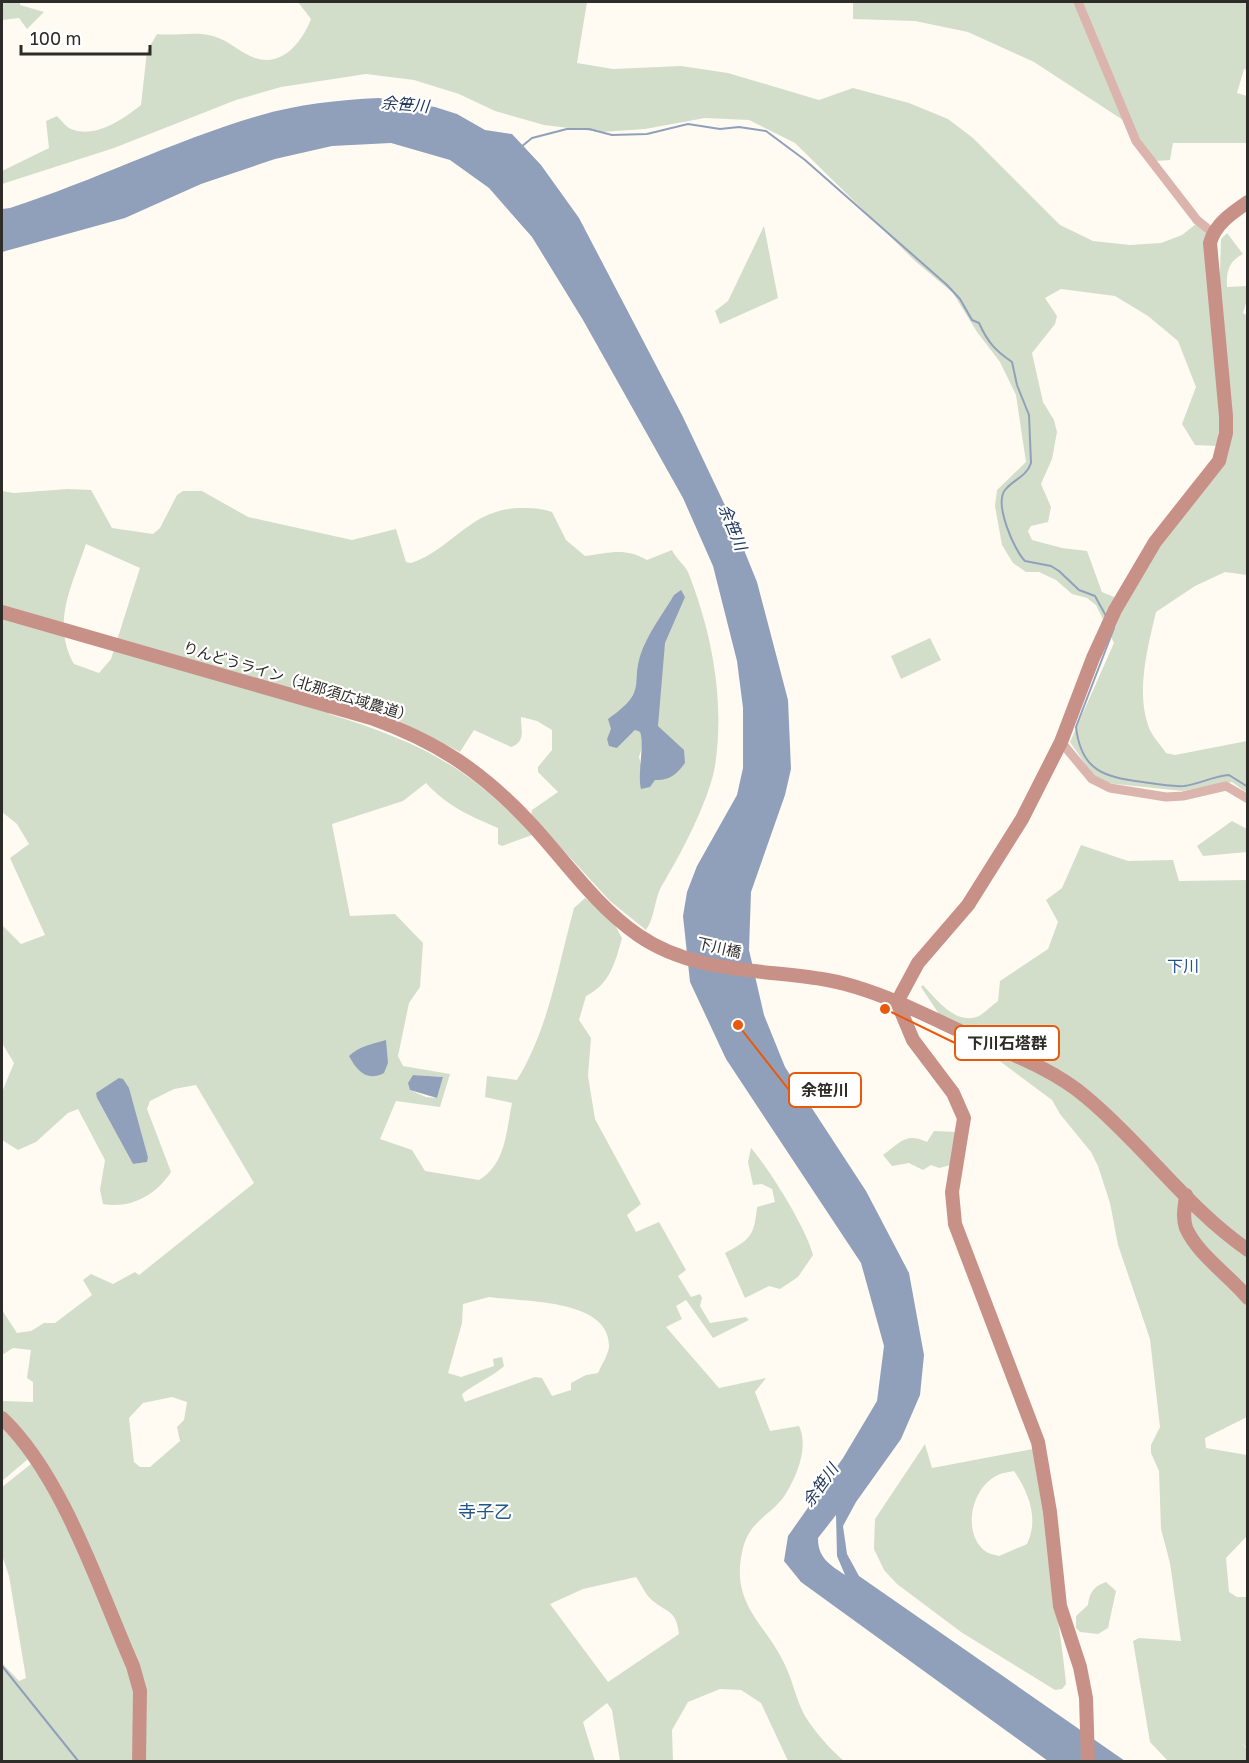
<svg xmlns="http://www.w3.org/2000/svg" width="1249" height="1763" font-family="'Golos Text','Noto Sans JP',sans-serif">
	<rect width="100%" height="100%" fill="#fffbf3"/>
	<path fill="#d2deca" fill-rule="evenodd" d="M 2,2 L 20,2 L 20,5 L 44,12 L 27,29 L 19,18 L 2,20 Z
		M 298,2 L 587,2 L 577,63 L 613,69 L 681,66 L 728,73 L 819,100 L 853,88 L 909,103 L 948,119 L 973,138 L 1060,225 L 1093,241 L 1130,245 L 1161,243 L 1182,235 L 1196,224 L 1208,235 L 1217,287 L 1220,272 L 1221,239 L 1227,233 L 1243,254 C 1229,261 1226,271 1227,287 L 1247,286 L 1247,300 L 1243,313 L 1248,316 L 1247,575 L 1225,572 L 1195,586 L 1156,612 C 1148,647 1136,689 1148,725 C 1151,735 1160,744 1166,753 L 1175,755 L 1247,741 L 1247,793 L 1232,782 L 1182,791 L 1106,783 L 1092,774 L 1070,742 L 1114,643 L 1096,605 L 1087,598 L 1072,594 L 1056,580 L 1039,572 L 1026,572 L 1013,563 L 1002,545 L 995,506 L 997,490 L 1026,462 L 1016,395 L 1000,362 L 977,332 L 953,293 L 915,261 L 795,143 L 749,120 L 705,118 L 645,129 L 601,132 L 544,125 L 495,111 L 459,94 L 414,80 L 366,74 L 281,87 L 236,100 L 114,148 L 2,184 L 2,171 L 49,148 L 46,121 L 57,116 C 61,120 66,127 71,129 C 96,139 123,119 141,105 L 147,51 L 157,34 C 175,36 196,31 213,36 C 229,40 240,53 255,58 C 283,67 302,42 311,19 ZM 1061,289 L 1115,296 L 1148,316 L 1178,341 L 1196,387 L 1182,424 L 1195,445 L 1217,446 L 1221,414 L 1232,403 L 1228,454 L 1157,543 L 1126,596 L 1114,597 L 1102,592 L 1087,551 L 1062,548 L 1032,540 L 1028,531 L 1031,526 L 1048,522 L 1051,507 L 1041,484 L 1052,459 L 1057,432 L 1054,420 L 1043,402 L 1032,353 L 1055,324 L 1057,316 L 1045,298 Z
		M 853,2 L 1247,2 L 1247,70 L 1244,69 L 1237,93 L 1247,96 L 1247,143 L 1173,143 L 1170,160 L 1156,161 L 1129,124 L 1034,62 L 968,32 L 915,21 L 853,19 Z
		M 764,226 L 778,298 L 720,324 L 715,311 L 728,301 Z
		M 68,489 L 91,490 L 112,528 L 153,534 L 160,528 L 177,495 L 183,491 L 202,491 L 248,517 L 352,540 L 396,529 L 406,562 L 411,563 C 451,550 470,509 519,508 C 531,508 541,508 552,512 L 566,540 L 585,556 C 609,553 625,547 647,560 L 672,550 C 676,559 684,564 688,572 C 712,633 725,700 715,766 C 709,801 680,856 661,887 C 654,901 655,917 646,930 L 610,901 L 531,815 L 532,810 L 558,792 L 538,772 L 538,767 L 552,750 L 552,730 L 537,721 L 521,717 C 521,731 526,741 511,747 L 474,730 L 460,752 L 383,713 L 333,701 L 329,714 C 417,741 469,766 532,835 L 502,846 L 498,844 L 498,828 C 470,816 447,806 426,783 L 403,801 L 332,824 L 350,916 L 395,914 L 423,943 L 420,987 L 409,1003 L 398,1056 L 403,1066 L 450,1074 L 440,1107 L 396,1101 L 380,1139 L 412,1150 L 425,1171 L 479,1180 C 506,1164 506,1132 512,1103 L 485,1097 L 487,1076 L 517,1080 C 549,1028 558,966 574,908 L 585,898 L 612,920 L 622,938 C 615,963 610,984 586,996 L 579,1020 L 591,1038 L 588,1076 L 595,1119 L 641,1204 L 627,1215 L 636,1232 L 659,1222 L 686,1270 L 678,1276 L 691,1297 L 700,1294 L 702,1298 L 700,1306 L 710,1323 L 746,1317 L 749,1320 L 713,1338 L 686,1300 L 676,1306 L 682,1319 L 666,1327 L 719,1388 L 766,1378 L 755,1392 L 770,1431 L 799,1426 C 809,1447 797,1476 785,1495 C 773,1514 750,1520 743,1548 C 729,1604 765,1622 785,1665 C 793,1681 796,1700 805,1716 C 814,1731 831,1750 844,1761 L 788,1761 L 761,1703 L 741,1690 L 720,1689 L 688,1702 L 672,1730 L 673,1761 L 620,1761 L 612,1710 L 607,1703 L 583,1722 L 595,1761 L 2,1761 L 2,1663 L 19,1681 L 26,1678 L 9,1576 L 2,1555 L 2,1487 L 31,1464 L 2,1414 L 2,1401 L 33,1402 L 33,1382 L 27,1378 L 31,1350 L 13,1348 L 2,1355 L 2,1310 L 17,1333 L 31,1331 L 44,1323 L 55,1323 L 92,1295 L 83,1280 L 91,1274 L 113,1284 L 135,1272 L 139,1275 L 254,1183 L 196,1085 L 174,1089 L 150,1101 L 147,1109 L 171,1172 C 156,1195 131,1209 103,1204 L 100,1190 L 105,1160 L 78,1109 L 68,1113 L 36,1142 L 18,1150 L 2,1140 L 2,1092 L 14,1063 L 2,1043 L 2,925 L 21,944 L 45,935 L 10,858 L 29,844 L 17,824 L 2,812 L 2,491 L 14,493 ZM 86,544 L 140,568 L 111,659 L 99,673 L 74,664 C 51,623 72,586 86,544 ZM 642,693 L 658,733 L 642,768 L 639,757 L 644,740 L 640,732 L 635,730 L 617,748 L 607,739 ZM 413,1075 L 443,1077 L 437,1098 L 426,1097 L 410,1090 ZM 129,1089 L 148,1157 L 146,1162 L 133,1164 L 97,1098 ZM 489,1297 C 521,1302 611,1298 609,1347 C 608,1355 601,1366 598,1373 L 586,1375 L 571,1383 L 571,1390 L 552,1396 L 542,1378 L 535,1377 L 465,1402 L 462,1395 C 465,1389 494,1376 504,1366 L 502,1357 L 493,1359 L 494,1366 L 461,1377 L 448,1373 L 462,1323 L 463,1304 ZM 172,1397 L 187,1402 L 184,1420 L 177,1427 L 180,1441 L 150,1467 L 140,1467 L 134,1462 L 129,1418 L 143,1403 ZM 636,1577 C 641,1584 646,1596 653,1601 C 669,1614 676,1610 679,1634 L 608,1682 L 550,1604 L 583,1589 Z
		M 930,638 L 941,660 L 901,679 L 891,656 Z
		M 1232,821 L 1247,829 L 1247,852 L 1203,856 L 1197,846 Z
		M 1081,845 L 1128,861 L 1173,860 L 1179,881 L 1247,880 L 1247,1417 L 1205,1438 L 1206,1448 L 1247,1455 L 1247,1536 L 1226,1558 L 1229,1592 L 1237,1597 L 1247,1597 L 1247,1748 L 1241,1742 L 1247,1749 L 1247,1761 L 1168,1761 L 1150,1742 L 1133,1641 L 1139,1638 L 1181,1641 L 1170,1563 L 1161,1529 L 1159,1471 L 1151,1453 L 1151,1445 L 1160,1427 L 1150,1339 L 1118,1245 L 1110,1203 L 1098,1166 L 1091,1152 L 1060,1114 L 1052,1100 L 997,1059 L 985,1037 L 939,1014 L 921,987 L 923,985 C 936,999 956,1026 979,1016 C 986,1012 992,1005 998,1001 L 1000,981 L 1048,949 L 1058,922 L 1046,900 L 1062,888 Z
		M 934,1131 L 957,1132 L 951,1165 L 939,1168 L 931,1165 L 923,1170 L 909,1163 L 892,1166 L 883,1155 C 900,1143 906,1132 927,1142 Z
		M 751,1148 C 770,1170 806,1228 813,1255 L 798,1277 L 780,1289 L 769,1286 L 745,1298 L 725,1253 C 751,1239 754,1236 757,1207 L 775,1202 L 772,1189 L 762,1184 L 753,1185 L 748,1162 Z
		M 2,1423 L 28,1459 L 2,1481 Z
		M 925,1444 L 932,1468 L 1033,1449 C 1043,1494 1047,1538 1053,1583 C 1057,1617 1063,1650 1066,1684 L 1062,1689 L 1055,1690 L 961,1632 L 897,1584 L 884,1570 L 874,1549 L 875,1519 ZM 1014,1471 C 1029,1493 1039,1519 1027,1544 L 999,1556 C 996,1555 989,1554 985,1551 C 962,1533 971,1489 996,1476 C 1001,1473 1009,1472 1014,1471 Z
		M 1106,1582 L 1116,1591 L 1108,1628 L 1098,1634 L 1080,1632 L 1076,1628 L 1076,1616 L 1088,1605 C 1089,1593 1094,1586 1106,1582 Z"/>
	<path fill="#91a0ba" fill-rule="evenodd" d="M 379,98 L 435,107 L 457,114 L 485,130 L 512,134 L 541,165 L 579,218 L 682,415 L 731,518 L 757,582 L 788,700 L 791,769 L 785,795 L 751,892 L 749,950 L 764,1015 L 785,1067 L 866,1191 L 909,1273 L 924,1355 L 920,1395 L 901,1439 L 856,1502 L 843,1526 L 847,1554 L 859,1576 L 1125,1761 L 1048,1761 L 801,1582 L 784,1561 L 788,1536 L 843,1458 L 877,1401 L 884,1346 L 861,1263 L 726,1059 L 690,982 L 683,916 L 687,892 L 697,866 L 737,795 L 743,768 L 743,708 L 737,661 L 713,566 L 683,498 L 583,320 L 532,237 L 489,188 L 450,160 L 391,143 L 332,146 L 275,159 L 201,184 L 125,218 L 2,252 L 2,209 L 10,208 C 94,181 173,141 258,116 C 298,104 338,100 379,98 ZM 836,1515 L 837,1556 L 845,1575 C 829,1564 818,1558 818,1538 Z
		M 681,590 L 685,597 L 665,643 L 658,726 L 684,750 L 685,763 C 677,774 669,781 655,780 L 650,787 L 641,789 C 637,774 645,744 640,732 L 635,730 L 617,748 L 609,746 L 607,739 L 611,729 L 608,719 C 651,689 628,685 643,648 C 651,629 664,612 674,595 Z
		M 386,1040 L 388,1063 L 384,1073 C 367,1082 357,1071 349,1056 C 360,1046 372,1044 386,1040 Z
		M 413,1075 L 443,1077 L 437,1098 L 410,1090 L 408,1083 Z
		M 119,1078 L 123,1079 L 129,1088 L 148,1157 L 147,1162 L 133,1164 L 97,1098 L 96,1093 Z"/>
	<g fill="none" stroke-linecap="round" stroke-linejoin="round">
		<path stroke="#91a0ba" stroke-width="2" d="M 521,147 L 532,138 L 567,129 L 589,129 L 612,135 L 647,134 L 688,124 L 720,129 L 739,127 L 766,131 L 805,160 L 947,285 L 960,299 L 972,320 L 979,323 C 988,343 996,351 1012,362 L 1017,385 L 1029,415 L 1031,463 C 1027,476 1013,480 1005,490 C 994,504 1014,550 1025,561 L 1051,566 L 1059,571 L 1079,590 L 1095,596 L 1106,616
			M 1114,628 L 1076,727 C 1081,771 1104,777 1143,782 C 1156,784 1170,787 1184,786 C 1200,784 1213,776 1229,775 L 1248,787
			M 2,1666 L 79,1762"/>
		<path stroke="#dbb4ad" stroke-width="9" d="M 1078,2 L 1136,141 L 1197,220 L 1213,233
			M 1061,742 L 1092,779 L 1110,788 L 1166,797 L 1183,796 L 1226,786 L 1248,799"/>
		<path stroke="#c89187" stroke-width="14" d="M 2,612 L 371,718 C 438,742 483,772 532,825 C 566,862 596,906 638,935 C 693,973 759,969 822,979 C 848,983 873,992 897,1002 C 927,1015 955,1029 984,1042 C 1019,1057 1057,1072 1086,1097 C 1143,1144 1187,1208 1248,1250
			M 1186,1195 C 1185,1206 1182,1217 1186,1228 C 1198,1255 1229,1275 1248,1298
			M 2,1418 C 63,1476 99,1589 133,1666 L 140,1691 L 139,1762
			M 1088,1762 L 1086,1698 L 1080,1667 L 1060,1606 L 1050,1512 L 1038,1442 L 955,1224 L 952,1192 L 964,1118 L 953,1093 L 913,1040 L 897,1002 L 918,963 L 968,905 L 1022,819 L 1061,742 L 1093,658 L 1115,610 L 1155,542 L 1219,461 L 1226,433 L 1226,416 L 1210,243 C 1215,224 1232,213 1248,202"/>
	</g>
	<g text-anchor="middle" stroke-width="4.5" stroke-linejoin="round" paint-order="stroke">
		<g font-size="15" fill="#2e2c29" stroke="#fff">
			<text transform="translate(298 682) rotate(17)" y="5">りんどうライン（北那須広域農道）</text>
			<text transform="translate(719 948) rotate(13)" y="5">下川橋</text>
		</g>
		<g font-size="16" font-style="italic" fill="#22385e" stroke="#fff">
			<text transform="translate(405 104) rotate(5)" y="6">余笹川</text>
			<text transform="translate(733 527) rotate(68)" y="6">余笹川</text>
			<text transform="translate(820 1485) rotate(-54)" y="6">余笹川</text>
		</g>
		<g font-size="16" fill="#245588" stroke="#fff">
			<text x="1183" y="972">下川</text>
		</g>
		<g font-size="18" fill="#245588" stroke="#fff">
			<text x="485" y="1518">寺子乙</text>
		</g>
	</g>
	<path fill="none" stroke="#e8590c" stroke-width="2" d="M885 1009L955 1043M738 1025L789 1090"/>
	<g fill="#e8590c" stroke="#fff" stroke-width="2">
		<circle cx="885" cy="1009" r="6"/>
		<circle cx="738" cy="1025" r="6"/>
	</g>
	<g fill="#fff" stroke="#e8590c" stroke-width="2">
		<rect x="955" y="1026" width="104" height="34" rx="6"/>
		<rect x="789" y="1073" width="72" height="34" rx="6"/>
	</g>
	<g font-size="16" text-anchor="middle" font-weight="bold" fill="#2e2c29">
		<text x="1007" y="1049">下川石塔群</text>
		<text x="825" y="1096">余笹川</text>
	</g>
	<rect width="1249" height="1763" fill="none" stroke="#2e2c29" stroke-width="6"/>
	<path d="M21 45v9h129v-9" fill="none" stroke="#2e2c29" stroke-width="3"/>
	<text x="30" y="45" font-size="18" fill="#2e2c29" stroke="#ffffff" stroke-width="4.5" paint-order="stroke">100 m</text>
</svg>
